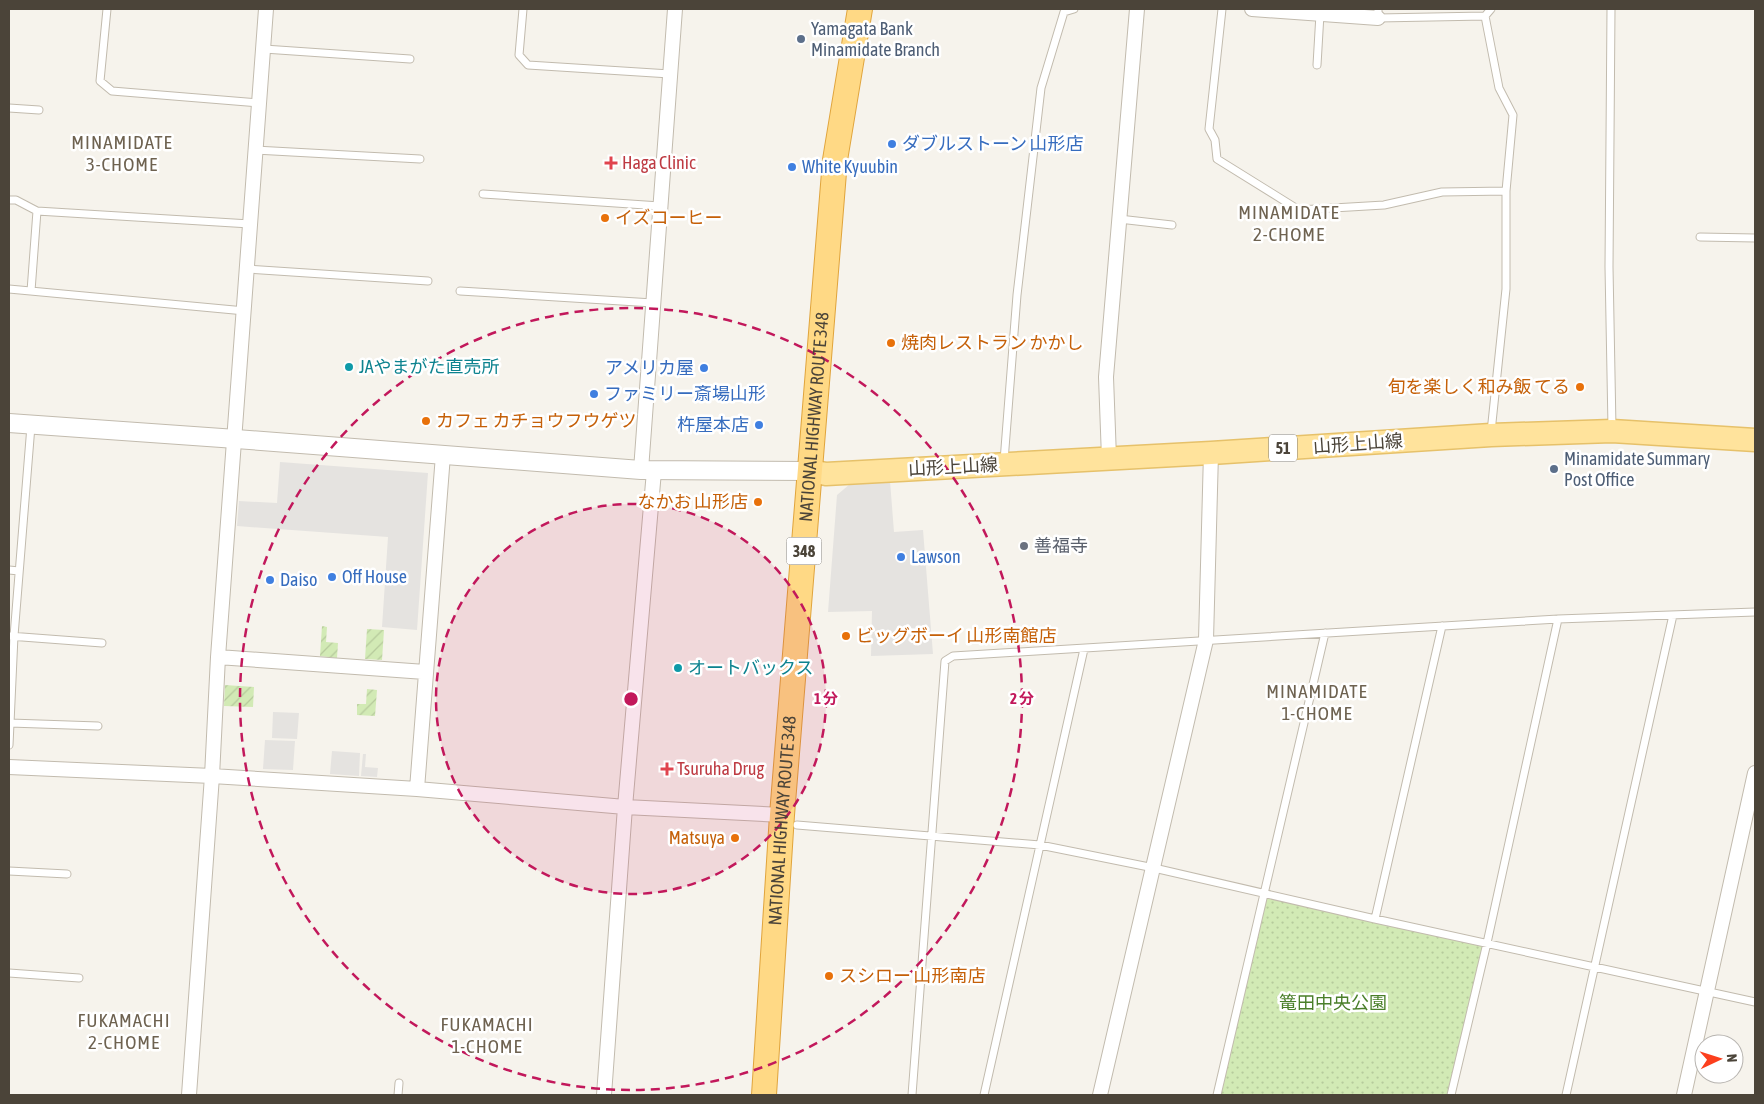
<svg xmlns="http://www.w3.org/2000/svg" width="1764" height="1104" font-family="'Asap Condensed','Noto Sans JP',sans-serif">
	<defs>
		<pattern id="park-dots" width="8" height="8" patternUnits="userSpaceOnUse" patternTransform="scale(1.25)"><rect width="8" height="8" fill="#d2eab5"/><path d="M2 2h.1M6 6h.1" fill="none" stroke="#b6ca9c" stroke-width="1.8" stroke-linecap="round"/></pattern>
		<pattern id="garden-furrows" width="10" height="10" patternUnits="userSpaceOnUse" patternTransform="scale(1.25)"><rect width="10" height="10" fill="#d2eab5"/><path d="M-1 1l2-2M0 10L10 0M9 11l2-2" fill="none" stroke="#b6ca9c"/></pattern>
	</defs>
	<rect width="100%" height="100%" fill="#f6f3ec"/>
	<path fill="url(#park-dots)" d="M 1264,894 L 1487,943 L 1451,1095 L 1217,1095 Z"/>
	<path fill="url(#garden-furrows)" d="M 322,626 L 327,627 L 326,642 L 338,643 L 337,658 L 320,656 Z
		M 367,629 L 384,630 L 382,660 L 365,659 Z
		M 225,685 L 254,687 L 253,707 L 224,706 Z
		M 367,689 L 377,690 L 375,716 L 357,715 L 357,704 L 366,704 Z"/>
	<path fill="#e5e3e0" d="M 280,462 L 428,473 L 417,630 L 382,627 L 388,537 L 237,526 L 239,501 L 277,503 Z
		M 890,481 L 894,532 L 923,530 L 933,654 L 871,656 L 872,611 L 828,612 L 837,495 L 850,484 Z
		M 273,712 L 299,713 L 297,739 L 272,738 Z
		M 265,740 L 295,741 L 293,770 L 263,769 Z
		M 332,751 L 360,753 L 359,776 L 330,774 Z
		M 363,754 L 366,754 L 365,767 L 378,768 L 377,777 L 361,776 Z"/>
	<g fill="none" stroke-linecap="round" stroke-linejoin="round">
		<g stroke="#c2bbae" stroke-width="9">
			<path id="service" d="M 107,9 L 100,81 L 112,91 L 259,103
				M 523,9 L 519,55 L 528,65 L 670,74
				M 1222,9 L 1209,129 L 1215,140 L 1217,159 L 1299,210 L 1384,205 L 1442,192 L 1506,191
				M 1378,9 L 1378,18 L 1485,16 L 1491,9
				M 1611,9 L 1609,267 L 1612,428
				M 1485,16 L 1499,88 L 1513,115 L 1506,191 L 1506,289 L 1491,432
				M 264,49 L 410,59
				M 1317,65 L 1320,14
				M 9,108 L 39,110
				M 255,150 L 420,159
				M 483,194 L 660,206
				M 9,200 L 16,200 L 37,211
				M 1119,219 L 1172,225
				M 1700,237 L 1755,238
				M 247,269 L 428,281
				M 9,289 L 245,311
				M 31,291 L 37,211 L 250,224
				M 460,291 L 653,303
				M 1004,461 L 1017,295 L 1041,88 L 1064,12 L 1074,9
				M 9,570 L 19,571
				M 9,636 L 102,643
				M 10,723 L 98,726
				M 9,745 L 14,636 L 31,426
				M 797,825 L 1040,845 L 1154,868 L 1375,919 L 1755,1002
				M 9,871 L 67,874
				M 1375,919 L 1442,626
				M 9,973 L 79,978
				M 398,1095 L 399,1083
				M 912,1095 L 945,661 L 953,656 L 1558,619 L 1755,612
				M 984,1095 L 1084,649
				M 1217,1095 L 1325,633
				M 1451,1095 L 1487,943 L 1558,619
				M 1566,1095 L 1673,615"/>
		</g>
		<g stroke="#c2bbae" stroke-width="16">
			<path id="minor" d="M 1252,9 L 1378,18
				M 1109,458 L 1106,377 L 1137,9
				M 641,470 L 675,9
				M 218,657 L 425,672
				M 9,767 L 212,776 L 417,789 L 625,807 L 782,815
				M 417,789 L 443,455
				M 189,1095 L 212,776 L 218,657 L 266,9
				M 604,1095 L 625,807 L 654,471
				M 1100,1095 L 1206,640 L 1211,453
				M 1684,1095 L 1755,773"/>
		</g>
		<g stroke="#c2bbae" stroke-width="20">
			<path id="tertiary" d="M 9,423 L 236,439 L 641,470 L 810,471"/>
		</g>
		<g stroke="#e6c16a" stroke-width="25">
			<path id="primary" d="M 810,471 L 826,474 L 1211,453 L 1491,435 L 1612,431 L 1755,440"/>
		</g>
		<g stroke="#e0a43c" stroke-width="26">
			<g id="trunk">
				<path id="s1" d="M 764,1095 L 782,815 L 835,160 L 860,9"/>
			</g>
		</g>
		<use href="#service" stroke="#fff" stroke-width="7"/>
		<use href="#minor" stroke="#fff" stroke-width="14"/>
		<use href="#tertiary" stroke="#fff" stroke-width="18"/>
		<use href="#primary" stroke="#ffe39c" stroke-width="22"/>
		<use href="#trunk" stroke="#ffd985" stroke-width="24"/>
	</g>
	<circle cx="631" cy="699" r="195" fill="#c2185b" fill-opacity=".12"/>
	<g fill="none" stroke="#c2185b" stroke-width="2.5" stroke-dasharray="9 6">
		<circle cx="631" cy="699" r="195"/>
		<circle cx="631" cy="699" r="391"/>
	</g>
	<g fill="#5c6f8a" stroke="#fff" stroke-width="2">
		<circle cx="801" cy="39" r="5"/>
		<circle cx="1554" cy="469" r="5"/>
	</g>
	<g fill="#3f7fe0" stroke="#fff" stroke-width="2">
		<circle cx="892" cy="144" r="5"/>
		<circle cx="792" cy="167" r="5"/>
		<circle cx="704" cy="368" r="5"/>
		<circle cx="594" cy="394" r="5"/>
		<circle cx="759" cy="425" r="5"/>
		<circle cx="901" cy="557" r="5"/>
		<circle cx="332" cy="577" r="5"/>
		<circle cx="270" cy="580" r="5"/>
	</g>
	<g fill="#e0444e" stroke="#fff" stroke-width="2">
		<path d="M608.5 155.5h5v5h5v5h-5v5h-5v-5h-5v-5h5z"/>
		<path d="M664.5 761.5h5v5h5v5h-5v5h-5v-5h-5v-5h5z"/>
	</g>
	<g fill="#e8710a" stroke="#fff" stroke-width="2">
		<circle cx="605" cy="218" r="5"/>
		<circle cx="891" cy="343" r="5"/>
		<circle cx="1580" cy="387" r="5"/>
		<circle cx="426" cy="421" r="5"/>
		<circle cx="758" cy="502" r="5"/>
		<circle cx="846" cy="636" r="5"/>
		<circle cx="735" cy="838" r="5"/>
		<circle cx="829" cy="976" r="5"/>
	</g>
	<g fill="#0f9aa8" stroke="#fff" stroke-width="2">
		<circle cx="349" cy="367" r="5"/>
		<circle cx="678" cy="668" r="5"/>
	</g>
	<circle fill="#6b7280" stroke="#fff" stroke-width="2" cx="1024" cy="546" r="5"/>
	<g text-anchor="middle" stroke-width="5" stroke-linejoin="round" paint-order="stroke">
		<g fill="#fff" stroke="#817c74" stroke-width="1">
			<rect x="1269" y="434.5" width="28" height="27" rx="4"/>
			<rect x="786.5" y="537.5" width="35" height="27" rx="4"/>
		</g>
		<g font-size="16" font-weight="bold" fill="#4b4439">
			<text x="1283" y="454">51</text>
			<text x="804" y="557">348</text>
		</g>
		<g font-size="18" fill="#4e5e75" stroke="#fff" text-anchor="start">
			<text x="811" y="35">Yamagata Bank<tspan x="811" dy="21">Minamidate Branch</tspan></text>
			<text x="1564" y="465">Minamidate Summary<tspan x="1564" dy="21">Post Office</tspan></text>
		</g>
		<g font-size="18" fill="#366cbe" stroke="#fff" text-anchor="start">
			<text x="902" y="150">ダブルストーン 山形店</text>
			<text x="802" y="173">White Kyuubin</text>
			<text x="694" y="374" text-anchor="end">アメリカ屋</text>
			<text x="604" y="400">ファミリー斎場山形</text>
			<text x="749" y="431" text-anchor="end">杵屋本店</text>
			<text x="911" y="563">Lawson</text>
			<text x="342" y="583">Off House</text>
			<text x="280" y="586">Daiso</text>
		</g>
		<g font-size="18" fill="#be3a42" stroke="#fff" text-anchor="start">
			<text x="622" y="169">Haga Clinic</text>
			<text x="677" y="775">Tsuruha Drug</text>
		</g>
		<g font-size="18" fill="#c56008" stroke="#fff" text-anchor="start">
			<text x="615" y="224">イズコーヒー</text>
			<text x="901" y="349">焼肉レストラン かかし</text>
			<text x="1570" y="393" text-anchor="end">旬を楽しく和み飯 てる</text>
			<text x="436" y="427">カフェ カチョウフウゲツ</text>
			<text x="748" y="508" text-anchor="end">なかお 山形店</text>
			<text x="856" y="642">ビッグボーイ 山形南館店</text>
			<text x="725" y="844" text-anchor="end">Matsuya</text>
			<text x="839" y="982">スシロー 山形南店</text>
		</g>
		<g font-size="18" fill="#0d838f" stroke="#fff" text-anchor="start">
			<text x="359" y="373">JAやまがた直売所</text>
			<text x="688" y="674">オートバックス</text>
		</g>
		<g font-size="18" fill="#4b4439" stroke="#fff">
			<text dy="6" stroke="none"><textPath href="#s1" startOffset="680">NATIONAL HIGHWAY ROUTE 348</textPath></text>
			<text transform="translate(1358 444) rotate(-4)" y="6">山形上山線</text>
			<text transform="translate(953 467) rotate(-3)" y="6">山形上山線</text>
			<text dy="6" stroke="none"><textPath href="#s1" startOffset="275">NATIONAL HIGHWAY ROUTE 348</textPath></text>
		</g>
		<g font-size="18" fill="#5b616d" stroke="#fff" text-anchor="start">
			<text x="1034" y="552">善福寺</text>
		</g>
		<g font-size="18" fill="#4a7f2a" stroke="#fff">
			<text x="1333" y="1009">篭田中央公園</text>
		</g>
		<g font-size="19" letter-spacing="1" fill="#6e6250" stroke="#fff">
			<text x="122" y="149">MINAMIDATE<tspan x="122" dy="22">3-CHOME</tspan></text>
			<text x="1289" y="219">MINAMIDATE<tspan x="1289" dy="22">2-CHOME</tspan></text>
			<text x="1317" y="698">MINAMIDATE<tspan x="1317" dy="22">1-CHOME</tspan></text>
			<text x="124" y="1027">FUKAMACHI<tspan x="124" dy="22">2-CHOME</tspan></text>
			<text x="487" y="1031">FUKAMACHI<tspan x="487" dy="22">1-CHOME</tspan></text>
		</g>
	</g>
	<circle cx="631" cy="699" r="8" fill="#c2185b" stroke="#fff" stroke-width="2.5"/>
	<g font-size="15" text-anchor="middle" font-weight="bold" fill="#c2185b" stroke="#fff" stroke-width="5" stroke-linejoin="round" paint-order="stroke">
		<text x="826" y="704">1 分</text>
		<text x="1022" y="704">2 分</text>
	</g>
	<rect width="1764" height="1104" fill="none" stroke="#4b4439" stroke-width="20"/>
	<g transform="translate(1719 1059) rotate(86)"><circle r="24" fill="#ffffff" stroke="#b7b4b0"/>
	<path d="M0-4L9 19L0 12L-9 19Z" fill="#fc3f1d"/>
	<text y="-8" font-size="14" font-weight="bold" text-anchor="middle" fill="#4b4439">N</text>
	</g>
</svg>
